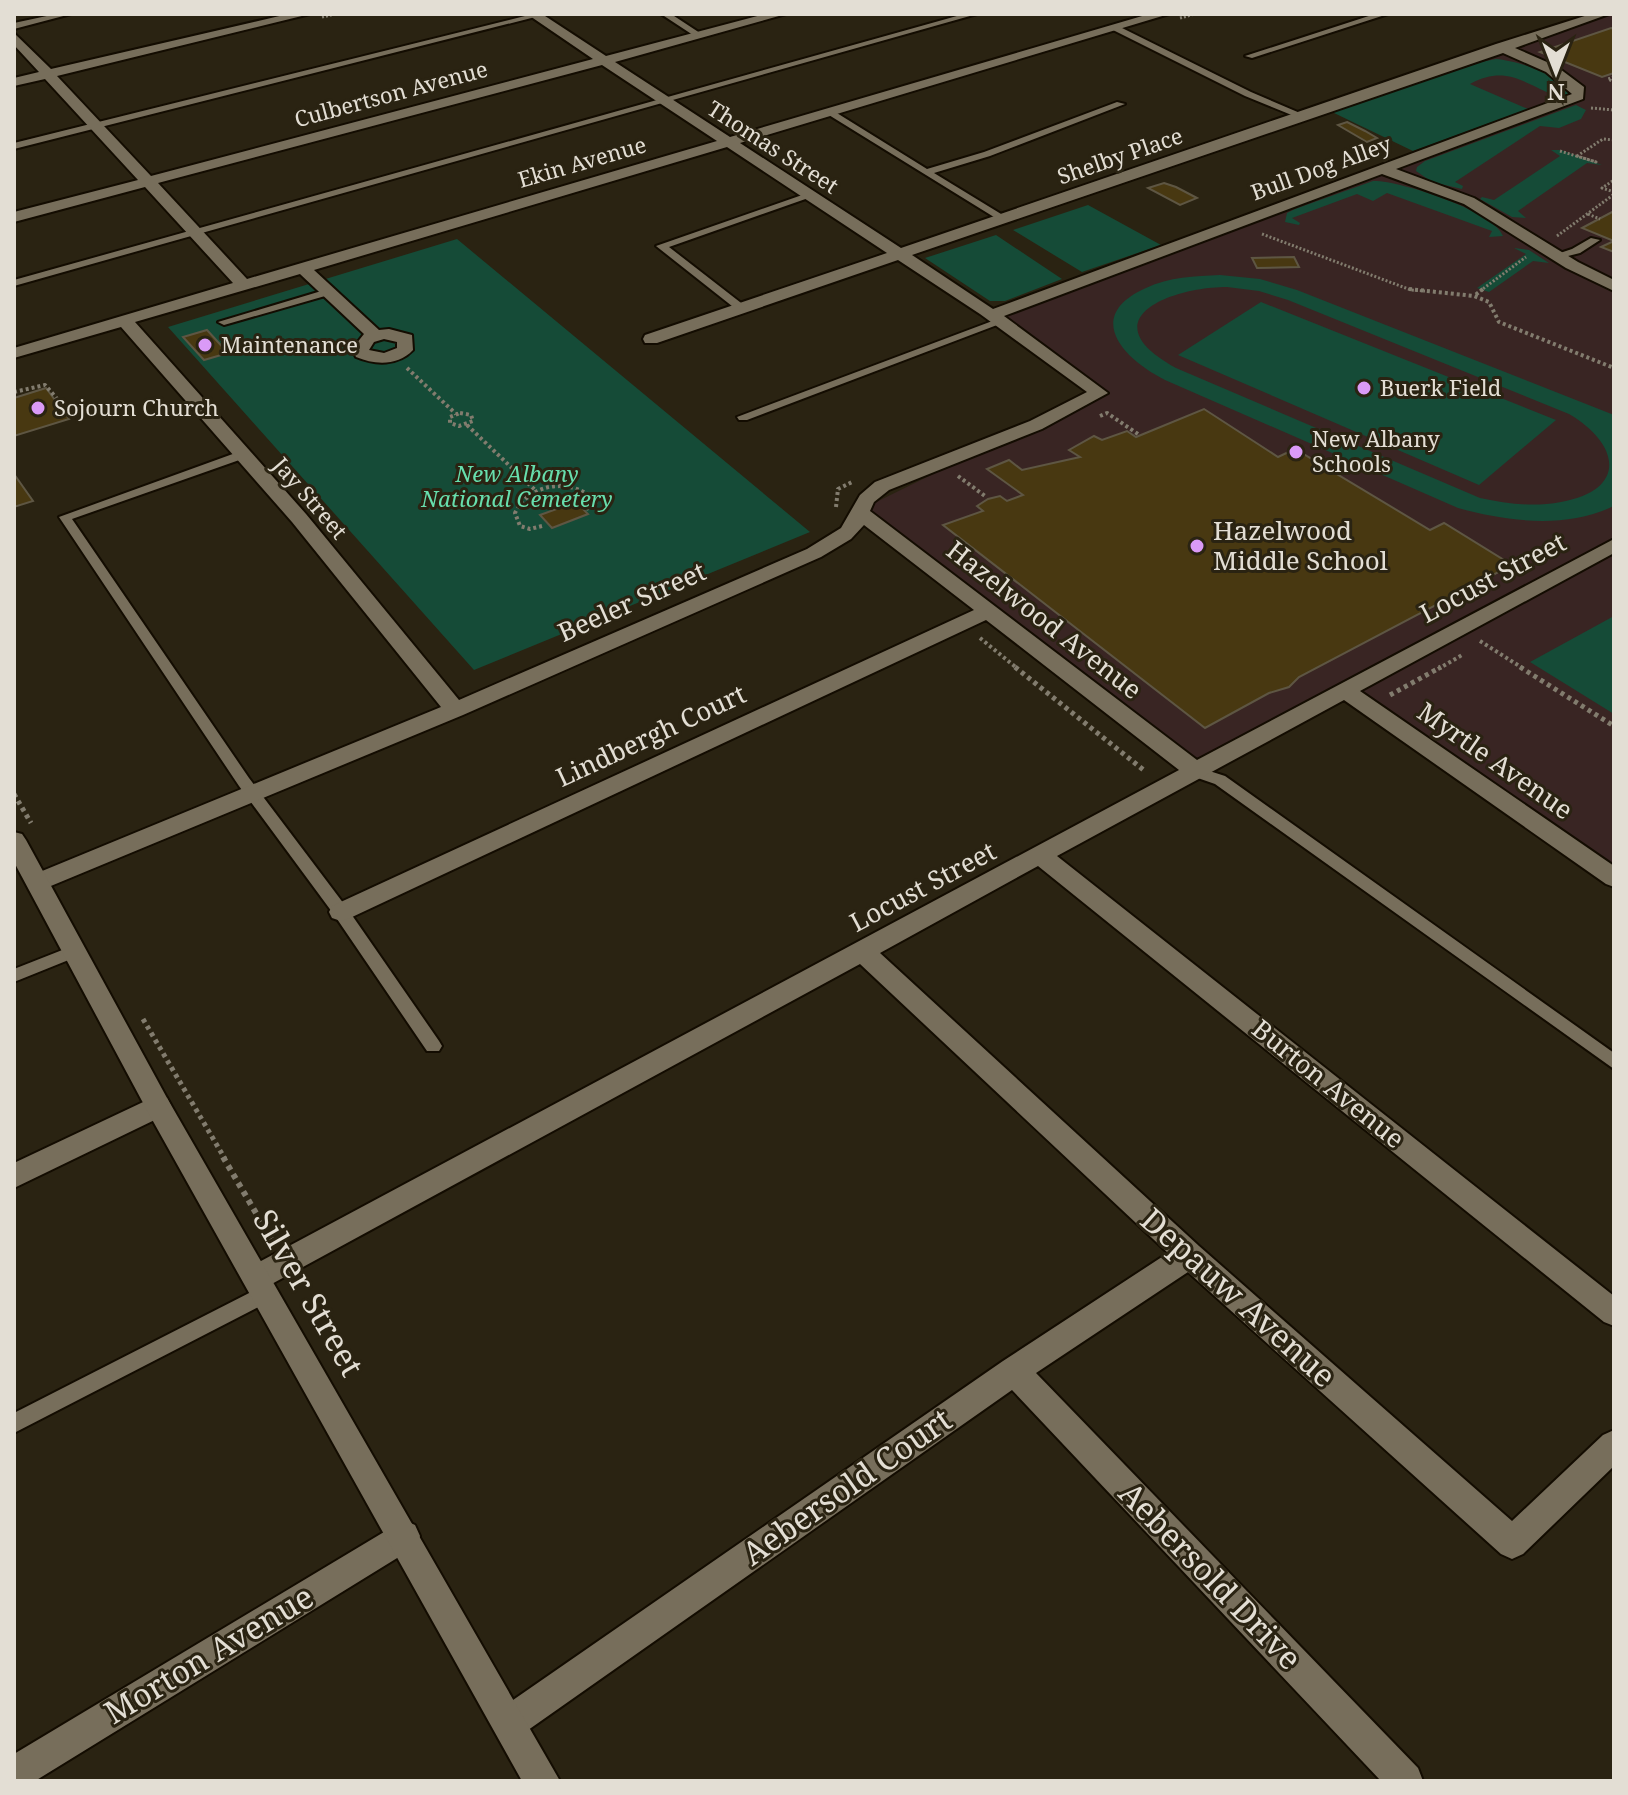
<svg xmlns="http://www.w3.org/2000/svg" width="1628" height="1795" font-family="'Noto Serif',serif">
	<rect width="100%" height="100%" fill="#2a2312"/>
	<path fill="#392523" d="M 1603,14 L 1614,14 L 1614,878 L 1344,690 L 1197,772 L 858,511 L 1098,393 L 989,316 L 1515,119 L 1412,79 Z"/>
	<path fill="#154b37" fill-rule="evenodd" d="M 1496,59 C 1517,61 1560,73 1569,94 L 1560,98 C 1522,82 1506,65 1470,84 L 1528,109 L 1413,151 L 1332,112 L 1481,62 Z
		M 1576,105 L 1586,110 L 1581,119 L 1559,128 L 1540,126 L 1455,182 L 1463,186 L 1462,189 L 1432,182 L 1416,171 L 1417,167 L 1425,161 Z
		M 1551,150 L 1561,150 L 1602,165 L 1587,163 L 1518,211 L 1526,218 L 1512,217 L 1480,199 L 1482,197 L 1494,200 L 1560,156 Z
		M 1373,181 C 1399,180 1494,211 1503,236 L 1489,237 L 1492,231 L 1387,193 L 1373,201 L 1357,194 L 1292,218 L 1300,223 L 1299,225 L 1285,222 L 1287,213 L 1295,209 Z
		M 1088,205 L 1161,245 L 1082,272 L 1013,230 Z
		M 996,235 L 1062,279 L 1005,301 L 990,301 L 925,258 Z
		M 457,239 L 810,532 L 474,670 L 168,327 Z
		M 1514,248 L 1529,250 L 1549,263 L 1533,261 L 1489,292 L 1477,288 L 1526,254 Z
		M 1220,275 L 1260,279 L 1297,290 L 1614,415 L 1614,506 C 1565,529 1510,522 1458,508 L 1165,380 C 1123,359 1083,316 1146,288 C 1169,277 1195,276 1220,275 ZM 1227,287 L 1259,291 L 1288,300 L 1569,414 C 1620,444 1628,490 1561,502 C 1534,507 1507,504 1480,498 L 1176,368 C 1088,320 1170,287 1227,287 Z
		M 1261,302 L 1556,420 L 1479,485 L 1178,355 Z
		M 1614,616 L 1614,714 L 1530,662 Z"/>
	<path fill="#483811" stroke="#5e5643" stroke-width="2" d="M 1611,28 L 1614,29 L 1614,73 L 1602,77 L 1540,52 Z
		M 1347,122 L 1365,131 L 1377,138 L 1367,142 L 1338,125 Z
		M 1164,183 L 1176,187 L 1197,198 L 1180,205 L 1148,188 Z
		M 1614,211 L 1614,252 L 1601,247 L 1614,241 L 1582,228 Z
		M 1294,257 L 1299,267 L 1257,268 L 1252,258 Z
		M 207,330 L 228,353 L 204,360 L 183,337 Z
		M 46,388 L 69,419 L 14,436 L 14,398 Z
		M 1204,409 L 1278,457 L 1295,449 L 1430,530 L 1444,523 L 1512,565 L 1299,677 L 1289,687 L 1269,693 L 1205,728 L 943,525 L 983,511 L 977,506 L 988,499 L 1000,496 L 1007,501 L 1023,495 L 987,469 L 1009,460 L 1022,470 L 1080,457 L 1069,450 L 1094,436 L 1102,440 L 1127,431 L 1136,437 Z
		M 14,474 L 33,501 L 14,507 Z
		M 576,502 L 588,514 L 552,528 L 540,515 Z"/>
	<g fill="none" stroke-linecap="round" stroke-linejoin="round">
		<g stroke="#130c01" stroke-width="4">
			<path id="lane" d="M 56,14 L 71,14 L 14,29 L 14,23 Z
				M 533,14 L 547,14 L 14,149 L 14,143 Z
				M 661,14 L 671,14 L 703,35 L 696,37 Z
				M 964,14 L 977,14 L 14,286 L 14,280 Z
				M 1375,14 L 1388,14 L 1252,58 L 1245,56 Z
				M 1116,25 L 1251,92 L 1307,116 L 1299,118 L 1245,96 L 1113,30 L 1112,28 Z
				M 1117,102 L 1125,104 L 990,156 L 934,173 L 1006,217 L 1006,221 L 1002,222 L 824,112 L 832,110 L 927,169 L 984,152 Z
				M 805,194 L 814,196 L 669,247 L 745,306 L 745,310 L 737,310 L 656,246 Z
				M 1591,238 L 1600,240 L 1580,253 L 1556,259 L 1551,256 L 1572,249 Z
				M 328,289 L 333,292 L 332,294 L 224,325 L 218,322 Z
				M 995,320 L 1005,322 L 747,420 L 739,420 L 737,417 Z
				M 241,451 L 245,452 L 245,458 L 72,519 L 249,778 L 347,908 L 439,1041 L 442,1046 L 439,1051 L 427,1051 L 335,916 L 239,786 L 59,517 Z
				M 1197,767 L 1225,776 L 1614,1053 L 1614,1069 L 1215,784 L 1192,776 L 1190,772 Z
				M 75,945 L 81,947 L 83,951 L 81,955 L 14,982 L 14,969 Z
				M 267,1284 L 274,1287 L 277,1293 L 274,1299 L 14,1433 L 14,1413 Z"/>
		</g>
		<g stroke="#130c01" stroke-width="4">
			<path id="street" d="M 288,14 L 310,14 L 57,76 L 151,176 L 593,59 L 527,14 L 542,14 L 606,56 L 765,14 L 786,14 L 615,62 L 730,137 L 1149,14 L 1169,14 L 740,143 L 901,248 L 1496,44 L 1591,14 L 1609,14 L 1515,48 L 1556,66 L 1584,87 L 1583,99 L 1396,169 L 1474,198 L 1578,262 L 1614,280 L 1614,291 L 1566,268 L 1464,204 L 1382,174 L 1004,316 L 1108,393 L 1042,429 L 889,490 L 874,502 L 870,511 L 1197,760 L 1614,539 L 1614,553 L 1360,691 L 1614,866 L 1614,887 L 1606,884 L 1344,700 L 1057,856 L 1614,1296 L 1614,1326 L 1604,1322 L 1038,866 L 880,953 L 1199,1246 L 1512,1521 L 1603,1435 L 1614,1430 L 1614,1466 L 1523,1554 L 1512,1559 L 1501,1554 L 1188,1272 L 1036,1373 L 1418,1768 L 1423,1781 L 1381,1781 L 1012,1390 L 521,1735 L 509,1740 L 497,1735 L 492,1723 L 497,1711 L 1003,1361 L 1168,1253 L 860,964 L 268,1286 L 258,1290 L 248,1286 L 244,1277 L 248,1268 L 1179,770 L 986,620 L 350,918 L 341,921 L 332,918 L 329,912 L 332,906 L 974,610 L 864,525 L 851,539 L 821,557 L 463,715 L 46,888 L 38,891 L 30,888 L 26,882 L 30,876 L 441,707 L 292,522 L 121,327 L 14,358 L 14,348 L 233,283 L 145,187 L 14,222 L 14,212 L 138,180 L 45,79 L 14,86 L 14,78 L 39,72 L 14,45 L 14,33 L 51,69 ZM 1503,53 L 1546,72 L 1572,94 L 993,309 L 912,255 ZM 602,65 L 717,141 L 247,279 L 158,183 ZM 727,147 L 887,253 L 645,335 L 643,339 L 645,343 L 657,343 L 898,260 L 980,314 L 1087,392 L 1030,421 L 875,482 L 860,495 L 841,528 L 807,549 L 459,700 L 306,514 L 135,322 L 300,274 L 364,334 L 352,349 L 356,357 C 375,365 398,366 413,350 L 412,335 L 389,329 L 379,330 L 314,270 ZM 384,339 L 397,342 L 397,348 L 384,353 L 369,350 L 374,342 Z
				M 158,1095 L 167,1098 L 171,1106 L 167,1114 L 14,1188 L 14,1163 Z
				M 404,1520 L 415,1525 L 420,1536 L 415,1547 L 35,1781 L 14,1781 L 14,1754 Z"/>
		</g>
		<g stroke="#130c01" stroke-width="4">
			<path id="secondary" d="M 14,832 L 22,834 L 26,840 L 167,1098 L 560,1781 L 522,1781 L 149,1114 L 14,862 Z"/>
		</g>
		<path stroke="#827c6e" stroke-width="3" stroke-dasharray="2 2" stroke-linecap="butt" d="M 322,17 L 336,14
			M 1180,18 L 1195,14
			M 1614,77 L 1608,79 L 1614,82
			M 1591,108 L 1614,110
			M 1560,151 L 1596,162 L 1577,156
			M 1577,156 L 1603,139 L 1614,140
			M 1588,214 L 1600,219
			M 1262,234 L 1411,290 L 1425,291
			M 1557,236 L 1613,195 L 1614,192 L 1602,188 L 1614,180
			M 1480,291 L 1526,257"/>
		<path stroke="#827c6e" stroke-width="4" stroke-dasharray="3 3" stroke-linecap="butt" d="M 1409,289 L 1474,296
			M 1483,289 L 1474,296 L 1489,302 L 1499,322 L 1614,368
			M 407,368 L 456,414
			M 14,392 L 45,385 L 59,401
			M 460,413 L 471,415 L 473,421 L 459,426 L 450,423 L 450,417 Z
			M 1100,416 L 1107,413 L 1138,434
			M 467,425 L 536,491
			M 958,476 L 985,496
			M 836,507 L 838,489 L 852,482
			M 542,526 L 530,529 L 520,526 L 515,513 C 530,482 571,478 596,500 L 595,505 L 586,509
			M 980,638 L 1018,669
			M 1480,641 L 1524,669
			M 1438,669 L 1462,655"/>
		<path stroke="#827c6e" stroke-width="5" stroke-dasharray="4 4" stroke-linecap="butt" d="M 1015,667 L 1146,772
			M 1520,667 L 1614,726
			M 1390,695 L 1441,667
			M 14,794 L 31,823
			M 143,1019 L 225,1159"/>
		<path stroke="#827c6e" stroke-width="6" stroke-dasharray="5 5" stroke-linecap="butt" d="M 223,1157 L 273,1242"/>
		<use href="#lane" fill="#776e5b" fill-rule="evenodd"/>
		<use href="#street" fill="#776e5b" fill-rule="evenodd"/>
		<use href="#secondary" fill="#776e5b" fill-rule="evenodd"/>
	</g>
	<g fill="#da9af7" stroke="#2a2312" stroke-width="3">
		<circle cx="205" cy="345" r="8"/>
		<circle cx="1364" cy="388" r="8"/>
		<circle cx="38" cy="408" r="8"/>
		<circle cx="1296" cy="452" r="8"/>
		<circle cx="1197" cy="546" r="8"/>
	</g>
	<g text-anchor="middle" stroke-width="6" stroke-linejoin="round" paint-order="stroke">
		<g font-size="22" fill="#e3ded4" stroke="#2a2312">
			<text transform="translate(391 94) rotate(-15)" y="8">Culbertson Avenue</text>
			<text transform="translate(773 147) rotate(33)" y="8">Thomas Street</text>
			<text transform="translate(1120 156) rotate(-19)" y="8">Shelby Place</text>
			<text transform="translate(582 162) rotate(-16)" y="8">Ekin Avenue</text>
			<text transform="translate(1321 168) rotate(-20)" y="8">Bull Dog Alley</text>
			<text transform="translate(310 498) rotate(49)" y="8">Jay Street</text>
		</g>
		<g font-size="22" fill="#e3ded4" stroke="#2a2312" text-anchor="start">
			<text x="221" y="353">Maintenance</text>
			<text x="1380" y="396">Buerk Field</text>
			<text x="54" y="416">Sojourn Church</text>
			<text x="1312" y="447">New Albany<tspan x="1312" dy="25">Schools</tspan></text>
		</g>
		<g font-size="22" font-style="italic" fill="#67dead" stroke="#2a2312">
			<text x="517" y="482">New Albany<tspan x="517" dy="25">National Cemetery</tspan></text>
		</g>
		<g font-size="26" fill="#e3ded4" stroke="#2a2312" text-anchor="start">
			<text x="1213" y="540">Hazelwood<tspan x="1213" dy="30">Middle School</tspan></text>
		</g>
		<g font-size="26" fill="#e3ded4" stroke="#2a2312">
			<text transform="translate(1493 578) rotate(-28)" y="9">Locust Street</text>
			<text transform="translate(632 602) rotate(-24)" y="9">Beeler Street</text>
			<text transform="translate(1044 620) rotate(38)" y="9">Hazelwood Avenue</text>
			<text transform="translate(651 736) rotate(-25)" y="9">Lindbergh Court</text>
			<text transform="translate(1495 761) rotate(35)" y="9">Myrtle Avenue</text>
			<text transform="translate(923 887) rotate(-28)" y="9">Locust Street</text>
			<text transform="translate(1328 1084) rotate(39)" y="9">Burton Avenue</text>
		</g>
		<g font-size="32" fill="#e3ded4" stroke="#2a2312">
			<text transform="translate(308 1293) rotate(60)" y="11">Silver Street</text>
			<text transform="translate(1238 1298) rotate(42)" y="11">Depauw Avenue</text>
			<text transform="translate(847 1487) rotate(-35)" y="11">Aebersold Court</text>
			<text transform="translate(1210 1576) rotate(46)" y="11">Aebersold Drive</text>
			<text transform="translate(209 1655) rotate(-31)" y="11">Morton Avenue</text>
		</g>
	</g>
	<rect width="1628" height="1795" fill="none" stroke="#e3ded4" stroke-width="32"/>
	<g transform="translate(1556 72) rotate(180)" stroke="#2a2312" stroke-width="6" paint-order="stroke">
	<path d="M0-6L14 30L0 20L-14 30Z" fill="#e3ded4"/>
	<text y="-12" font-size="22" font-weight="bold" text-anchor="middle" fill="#e3ded4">N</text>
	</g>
</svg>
